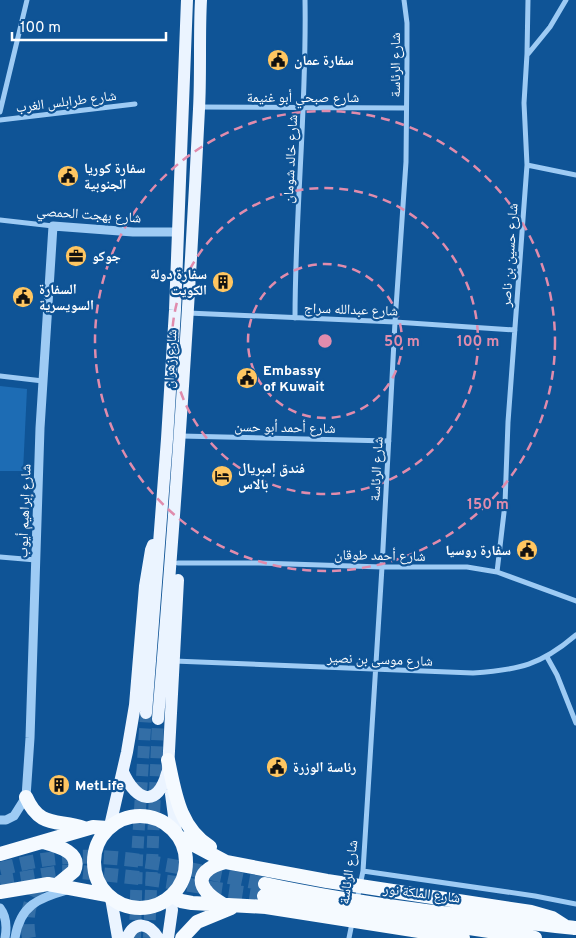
<svg xmlns="http://www.w3.org/2000/svg" width="576" height="938" font-family="Overpass,'Noto Naskh Arabic',sans-serif">
	<rect width="100%" height="100%" fill="#0f5496"/>
	<path fill="#1d6cb4" d="M 0,386 L 27,389 L 23,471 L 0,471 Z"/>
	<g fill="none" stroke-linecap="round" stroke-linejoin="round">
		<path stroke="#336ea6" stroke-width="12" stroke-dasharray="12 6" stroke-linecap="butt" d="M 135,938 L 137,858 L 146,713
			M 149,938 L 158,719"/>
		<path stroke="#336ea6" stroke-width="14" stroke-dasharray="14 7" stroke-linecap="butt" d="M 0,869 C 25,863 50,857 76,857 C 138,855 204,873 265,884
			M 0,882 L 60,872 L 81,872 L 149,879 L 264,896
			M 29,938 C 25,917 29,894 46,880"/>
		<path stroke="#9ecbf4" stroke-width="5" d="M 528,54 L 550,27 L 566,0
			M 199,107 L 406,108
			M 0,112 L 27,0
			M 0,120 L 135,104
			M 527,165 L 576,175
			M 0,220 L 53,226
			M 188,313 L 395,322 L 515,330
			M 295,318 C 295,212 307,106 305,0
			M 0,376 L 43,381
			M 181,436 L 389,441
			M 0,557 L 36,560
			M 178,563 L 259,563 L 382,567 L 467,567 L 497,572 L 576,601
			M 497,572 L 505,504 L 508,422 L 527,165 L 524,103 L 527,54 L 528,0
			M 547,657 L 557,675 L 576,723
			M 174,661 L 473,673 C 519,670 541,665 576,635
			M 363,871 L 535,896 L 576,904
			M 357,900 L 363,871 L 382,567 L 395,322 L 406,162 L 407,60 L 407,23 L 404,0
			M 349,938 L 352,923"/>
		<path stroke="#9ecbf4" stroke-width="9" d="M 0,820 L 6,820 L 14,816 L 26,797 L 30,738 L 40,428 L 53,226 L 133,232 L 177,232
			M 0,908 C 7,917 7,927 5,938
			M 15,938 C 20,905 39,898 67,890"/>
		<path stroke="#ebf4ff" stroke-width="12" d="M 146,713 L 167,439 L 175,310 L 187,0
			M 158,719 C 175,516 189,313 199,109 C 201,73 199,36 201,0
			M 168,770 L 178,580
			M 123,772 C 136,801 157,809 167,773
			M 171,794 L 176,831
			M 110,826 L 127,752 L 135,705 L 145,586 L 151,550 L 153,545
			M 111,898 L 118,938
			M 127,938 C 135,920 149,923 158,938
			M 168,938 L 172,910 L 170,898"/>
		<path stroke="#f5faff" stroke-width="14" d="M 168,760 C 175,793 179,827 210,847
			M 26,797 C 40,829 58,819 84,828
			M94 862a46 46 0 1 1 92 0a46 46 0 1 1-92 0Z
			M 181,838 L 226,862 L 327,881 L 531,912 L 552,918 L 566,927
			M 43,842 C 57,846 82,852 74,871 L 57,885
			M 0,854 L 93,827 L 108,828
			M 265,884 C 367,906 472,917 576,928
			M 0,892 L 48,884 L 107,895
			M 173,896 L 181,901 L 192,903 L 266,907 L 463,938
			M 264,896 L 310,904 L 535,938
			M 224,905 C 218,901 211,897 207,892 C 192,875 212,865 226,862
			M 182,938 L 197,922 L 231,908"/>
	</g>
	<g fill="none" stroke="#e08cad" stroke-width="2.5" stroke-dasharray="9 6">
		<circle cx="325" cy="341" r="77"/>
		<circle cx="325" cy="341" r="153"/>
		<circle cx="325" cy="341" r="230"/>
	</g>
	<defs>
		<g id="civic-disc" transform="scale(1.125)"><circle r="9.5" fill="#ffc661" stroke="#0f5496"/><path d="M-.6-6.5H3V-4.5H.6V-3L4-1V1h2V6H-6V1h2V-1L-.6-3ZM-1.2 2.5V6h2.4V2.5Z" fill="#111"/></g>
		<g id="office-disc" transform="scale(1.125)"><circle r="9.5" fill="#ffc661" stroke="#0f5496"/><path d="M-6-3h4V-5.5h4V-3h4V5H-6ZM-1-4.5V-3h2v-1.5ZM-6 0V1H6V0Z" fill="#111"/></g>
		<g id="building-disc" transform="scale(1.125)"><circle r="9.5" fill="#ffc661" stroke="#0f5496"/><path d="M-4-6H4V6H1V3H-1V6H-4ZM-2.5-4.3h1.7v1.8h-1.7ZM.8-4.3h1.7v1.8H.8ZM-2.5-1h1.7V.8h-1.7ZM.8-1h1.7V.8H.8Z" fill="#111"/></g>
		<g id="hotel-disc" transform="scale(1.125)"><circle r="9.5" fill="#ffc661" stroke="#0f5496"/><path d="M-6-4.5h1.5V1H6V5H4.5V3h-9V5H-6ZM-4 0a1.8 1.8 0 1 1 3.6 0ZM.5 0V-2.5h3Q6-2.5 6 0Z" fill="#111"/></g>
	</defs>
	<g fill-rule="evenodd">
		<use href="#civic-disc" x="278" y="60"/>
		<use href="#civic-disc" x="68" y="176"/>
		<use href="#office-disc" x="76" y="256"/>
		<use href="#building-disc" x="223" y="282"/>
		<use href="#civic-disc" x="23" y="297"/>
		<use href="#civic-disc" x="247" y="378"/>
		<use href="#hotel-disc" x="222" y="476"/>
		<use href="#civic-disc" x="527" y="550"/>
		<use href="#civic-disc" x="277" y="767"/>
		<use href="#building-disc" x="59" y="785"/>
	</g>
	<g text-anchor="middle" stroke-width="4.5" stroke-linejoin="round" paint-order="stroke">
		<g font-size="14" font-weight="bold" fill="#fff" stroke="#0f5496" text-anchor="start">
			<text x="294" y="65">سفارة عمان</text>
			<text x="84" y="173">سفارة كوريا<tspan x="84" dy="16">الجنوبية</tspan></text>
			<text x="92" y="261">جوكو</text>
			<text x="207" y="279" text-anchor="end">سفارة دولة<tspan x="207" dy="16">الكويت</tspan></text>
			<text x="39" y="294">السفارة<tspan x="39" dy="16">السويسرية</tspan></text>
			<text x="263" y="375">Embassy<tspan x="263" dy="16">of Kuwait</tspan></text>
			<text x="238" y="473">فندق إمبريال<tspan x="238" dy="16">بالاس</tspan></text>
			<text x="511" y="555" text-anchor="end">سفارة روسيا</text>
			<text x="293" y="772">رئاسة الوزرة</text>
			<text x="75" y="790">MetLife</text>
		</g>
		<g font-size="14" fill="#fff" stroke="#0f5496">
			<text transform="translate(395 65) rotate(-90)" y="5">شارع الرئاسة</text>
			<text x="303" y="102">شارع صبحي أبو غنيمة</text>
			<text transform="translate(66 101) rotate(-7)" y="5">شارع طرابلس الغرب</text>
			<text transform="translate(290 159) rotate(-87)" y="5">شارع خالد شومان</text>
			<text transform="translate(89 214) rotate(4)" y="5">شارع بهجت الحمصي</text>
			<text transform="translate(509 255) rotate(-86)" y="5">شارع حسين بن ناصر</text>
			<text transform="translate(351 309) rotate(2)" y="5">شارع عبدالله سراج</text>
			<text transform="translate(170 359) rotate(-87)" y="5">شارع زهران</text>
			<text transform="translate(285 427) rotate(1)" y="5">شارع أحمد أبو حسن</text>
			<text transform="translate(376 469) rotate(-87)" y="5">شارع الرئاسة</text>
			<text transform="translate(24 511) rotate(-88)" y="5">شارع إبراهيم أيوب</text>
			<text transform="translate(380 555) rotate(1)" y="5">شارع أحمد طوقان</text>
			<text transform="translate(380 659) rotate(2)" y="5">شارع موسى بن نصير</text>
			<text transform="translate(348 872) rotate(-82)" y="5">شارع الرئاسة</text>
			<text transform="translate(422 893) rotate(7)" y="5">شارع الملكة نور</text>
		</g>
	</g>
	<circle cx="325" cy="341" r="8" fill="#e08cad" stroke="#0f5496" stroke-width="2.5"/>
	<g font-size="15" text-anchor="middle" font-weight="bold" fill="#e08cad" stroke="#0f5496" stroke-width="4.5" stroke-linejoin="round" paint-order="stroke">
		<text x="402" y="346">50 m</text>
		<text x="478" y="346">100 m</text>
		<text x="488" y="509">150 m</text>
	</g>
	<path d="M12 32v8h154v-8" fill="none" stroke="#ffffff" stroke-width="2.5"/>
	<text x="20" y="32" font-size="15" fill="#ffffff" stroke="#0f5496" stroke-width="4" paint-order="stroke">100 m</text>
</svg>
